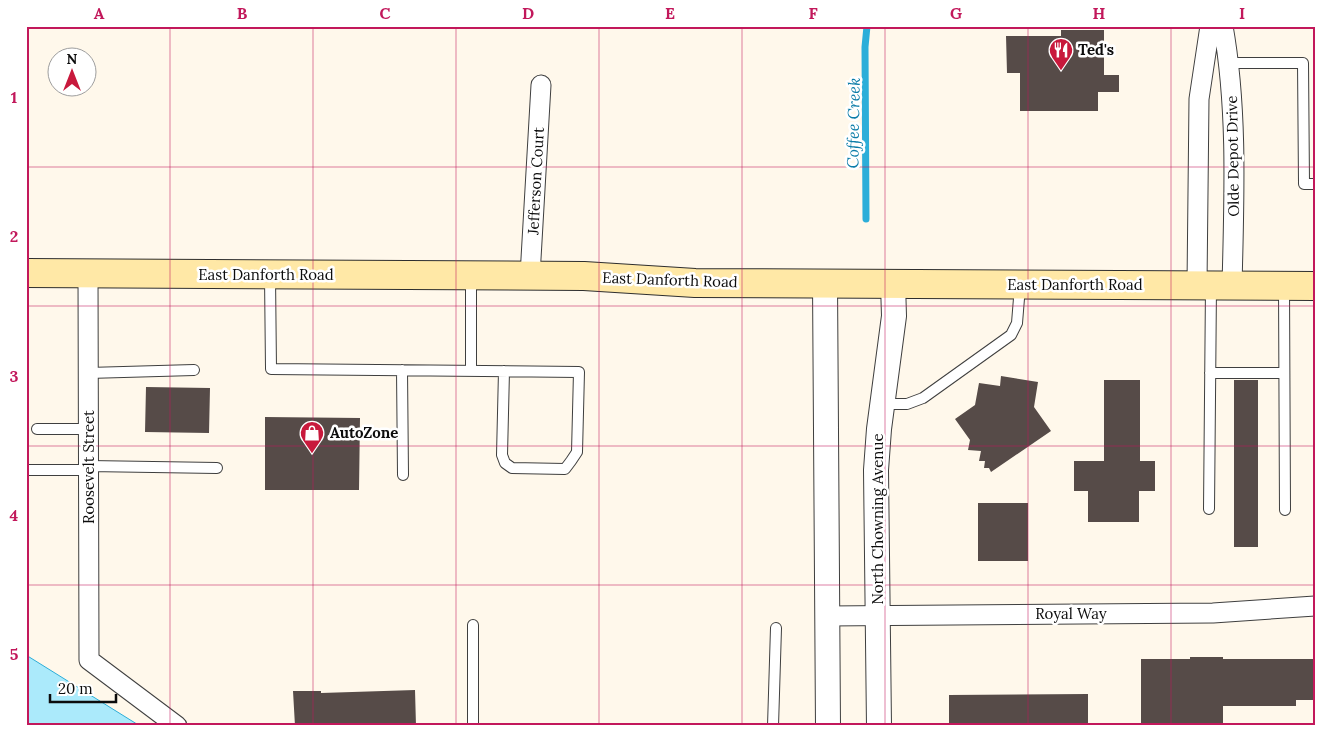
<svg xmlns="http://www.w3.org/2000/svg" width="1341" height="752" font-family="Lora,serif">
	<rect width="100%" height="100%" fill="#fff8eb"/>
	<path fill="#abeafb" stroke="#2caed9" d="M 26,655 L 140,726 L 26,726 Z"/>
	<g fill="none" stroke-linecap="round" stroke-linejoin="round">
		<path stroke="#2caed9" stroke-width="7" d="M 866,219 L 865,47 L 867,26"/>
	</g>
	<path fill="#564b48" d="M 1061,30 L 1104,30 L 1104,75 L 1119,75 L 1119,92 L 1098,92 L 1098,111 L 1020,111 L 1020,73 L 1007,73 L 1006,36 L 1061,36 Z
		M 1001,376 L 1038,382 L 1034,407 L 1051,431 L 991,472 L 989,468 L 984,468 L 985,461 L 979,461 L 981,451 L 968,450 L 970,440 L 955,419 L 975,405 L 979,383 L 1000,386 Z
		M 1104,380 L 1140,380 L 1140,461 L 1155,461 L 1155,491 L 1139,491 L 1139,522 L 1088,522 L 1088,491 L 1074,491 L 1074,461 L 1104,461 Z
		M 1234,380 L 1258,380 L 1258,547 L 1234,547 Z
		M 146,387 L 210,388 L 209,433 L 145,432 Z
		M 265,417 L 360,418 L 359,490 L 265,490 Z
		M 978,503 L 1028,503 L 1028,561 L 978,561 Z
		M 1190,657 L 1223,657 L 1223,659 L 1315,659 L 1315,700 L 1296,700 L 1296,706 L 1223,706 L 1223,726 L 1141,726 L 1141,659 L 1190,659 Z
		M 415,690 L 416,726 L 295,726 L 293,691 L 321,691 L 321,693 Z
		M 1088,694 L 1088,726 L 949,726 L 949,695 Z"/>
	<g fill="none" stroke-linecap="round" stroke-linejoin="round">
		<g stroke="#3f3f3f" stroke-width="12">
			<path id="service" d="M 1230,63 L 1303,63 L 1304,184 L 1315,184
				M 270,276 L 271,369 C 374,370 477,371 579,372 L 577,452 L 571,461 L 565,469 L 512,468 L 505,463 L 502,455 L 504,371
				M 1284,287 L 1285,510
				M 402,370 L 403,475
				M 471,371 L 471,277
				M 88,373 L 194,370
				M 1210,373 L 1284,373
				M 883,404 L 907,404 L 923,398 L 1011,335 L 1017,323 L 1020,286
				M 37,429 L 88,429
				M 89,466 L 217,468
				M 26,470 L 89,470
				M 1209,509 L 1211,286
				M 473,625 L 473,726
				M 773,726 L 776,628"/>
		</g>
		<g stroke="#3f3f3f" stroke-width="21">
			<path id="minor" d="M 1223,26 C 1238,110 1234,201 1232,286
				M 88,274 L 89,660 L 177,726
				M 530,276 L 541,85
				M 1197,285 L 1199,99 L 1210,26
				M 827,616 L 1213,613 L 1315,606"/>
		</g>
		<g stroke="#3f3f3f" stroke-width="26">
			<path id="tertiary" d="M 825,283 L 828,726
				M 879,726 L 876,470 L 879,429 L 894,316 L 893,284"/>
		</g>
		<g stroke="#2e2e2e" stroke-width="30">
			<path id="secondary" d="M 26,273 L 584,276 L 695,283 L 1315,286"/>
		</g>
		<use href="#service" stroke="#fff" stroke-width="10"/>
		<use href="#minor" stroke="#fff" stroke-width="19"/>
		<use href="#tertiary" stroke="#fff" stroke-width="24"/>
		<use href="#secondary" stroke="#ffe8a6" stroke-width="28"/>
	</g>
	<path fill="none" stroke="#c2185b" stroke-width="1" stroke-opacity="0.55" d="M 170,26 L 170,726M 313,26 L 313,726M 456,26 L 456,726M 599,26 L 599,726M 742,26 L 742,726M 885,26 L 885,726M 1028,26 L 1028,726M 1171,26 L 1171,726M 26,167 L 1315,167M 26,306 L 1315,306M 26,446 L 1315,446M 26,585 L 1315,585"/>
	<defs>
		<g id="restaurant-pin" transform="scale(1.25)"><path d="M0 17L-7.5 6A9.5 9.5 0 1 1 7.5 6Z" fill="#c8193c" stroke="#fff"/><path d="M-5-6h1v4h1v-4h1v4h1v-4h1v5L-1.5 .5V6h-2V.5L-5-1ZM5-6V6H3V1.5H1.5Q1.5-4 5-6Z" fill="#fff"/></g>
		<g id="shop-pin" transform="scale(1.25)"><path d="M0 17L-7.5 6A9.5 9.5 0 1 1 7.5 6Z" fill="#c8193c" stroke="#fff"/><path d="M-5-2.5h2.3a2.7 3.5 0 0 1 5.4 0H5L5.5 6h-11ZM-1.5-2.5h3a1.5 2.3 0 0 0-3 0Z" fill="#fff"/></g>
	</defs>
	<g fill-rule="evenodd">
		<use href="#restaurant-pin" x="1061" y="50"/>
		<use href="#shop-pin" x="312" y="433"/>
	</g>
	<g text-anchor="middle" stroke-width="5" stroke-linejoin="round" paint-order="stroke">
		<g font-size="15" font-weight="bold" fill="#0c0c0c" stroke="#fff" text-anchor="start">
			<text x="1078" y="55">Ted's</text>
			<text x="330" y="438">AutoZone</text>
		</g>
		<g font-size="15" fill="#0c0c0c" stroke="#fff">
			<text transform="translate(1233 156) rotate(-91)" y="5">Olde Depot Drive</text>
			<text transform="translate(536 181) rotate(-87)" y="5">Jefferson Court</text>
			<text x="266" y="280">East Danforth Road</text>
			<text transform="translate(670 280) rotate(2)" y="5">East Danforth Road</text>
			<text x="1075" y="290">East Danforth Road</text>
			<text transform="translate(89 467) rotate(-90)" y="5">Roosevelt Street</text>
			<text transform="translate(878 519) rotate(-90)" y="5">North Chowning Avenue</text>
			<text x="1071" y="619">Royal Way</text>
		</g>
		<g font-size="16" font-style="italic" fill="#0b7ca8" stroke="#fff">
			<text transform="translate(853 123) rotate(-89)" y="6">Coffee Creek</text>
		</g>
	</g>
	<rect width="1341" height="752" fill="none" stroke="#ffffff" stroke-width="55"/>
	<g transform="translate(72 72)"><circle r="24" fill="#ffffff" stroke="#9e9e9e"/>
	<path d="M0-4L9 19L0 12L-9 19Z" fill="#c8193c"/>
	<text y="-8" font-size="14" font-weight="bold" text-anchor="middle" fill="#0c0c0c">N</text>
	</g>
	<path d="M50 694v8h66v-8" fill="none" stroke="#0c0c0c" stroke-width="2.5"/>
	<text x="58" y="694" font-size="15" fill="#0c0c0c" stroke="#ffffff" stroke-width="4" paint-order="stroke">20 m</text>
	<rect x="28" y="28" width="1286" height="696" fill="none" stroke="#c2185b" stroke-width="2"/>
	<g font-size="16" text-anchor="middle" font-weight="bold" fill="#c2185b">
		<text x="99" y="19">A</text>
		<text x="242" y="19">B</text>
		<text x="385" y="19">C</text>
		<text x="528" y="19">D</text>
		<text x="670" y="19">E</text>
		<text x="813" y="19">F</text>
		<text x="956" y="19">G</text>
		<text x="1099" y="19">H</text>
		<text x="1242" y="19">I</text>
		<text x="14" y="103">1</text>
		<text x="14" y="242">2</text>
		<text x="14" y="382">3</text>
		<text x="14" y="521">4</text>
		<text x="14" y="660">5</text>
	</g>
</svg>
